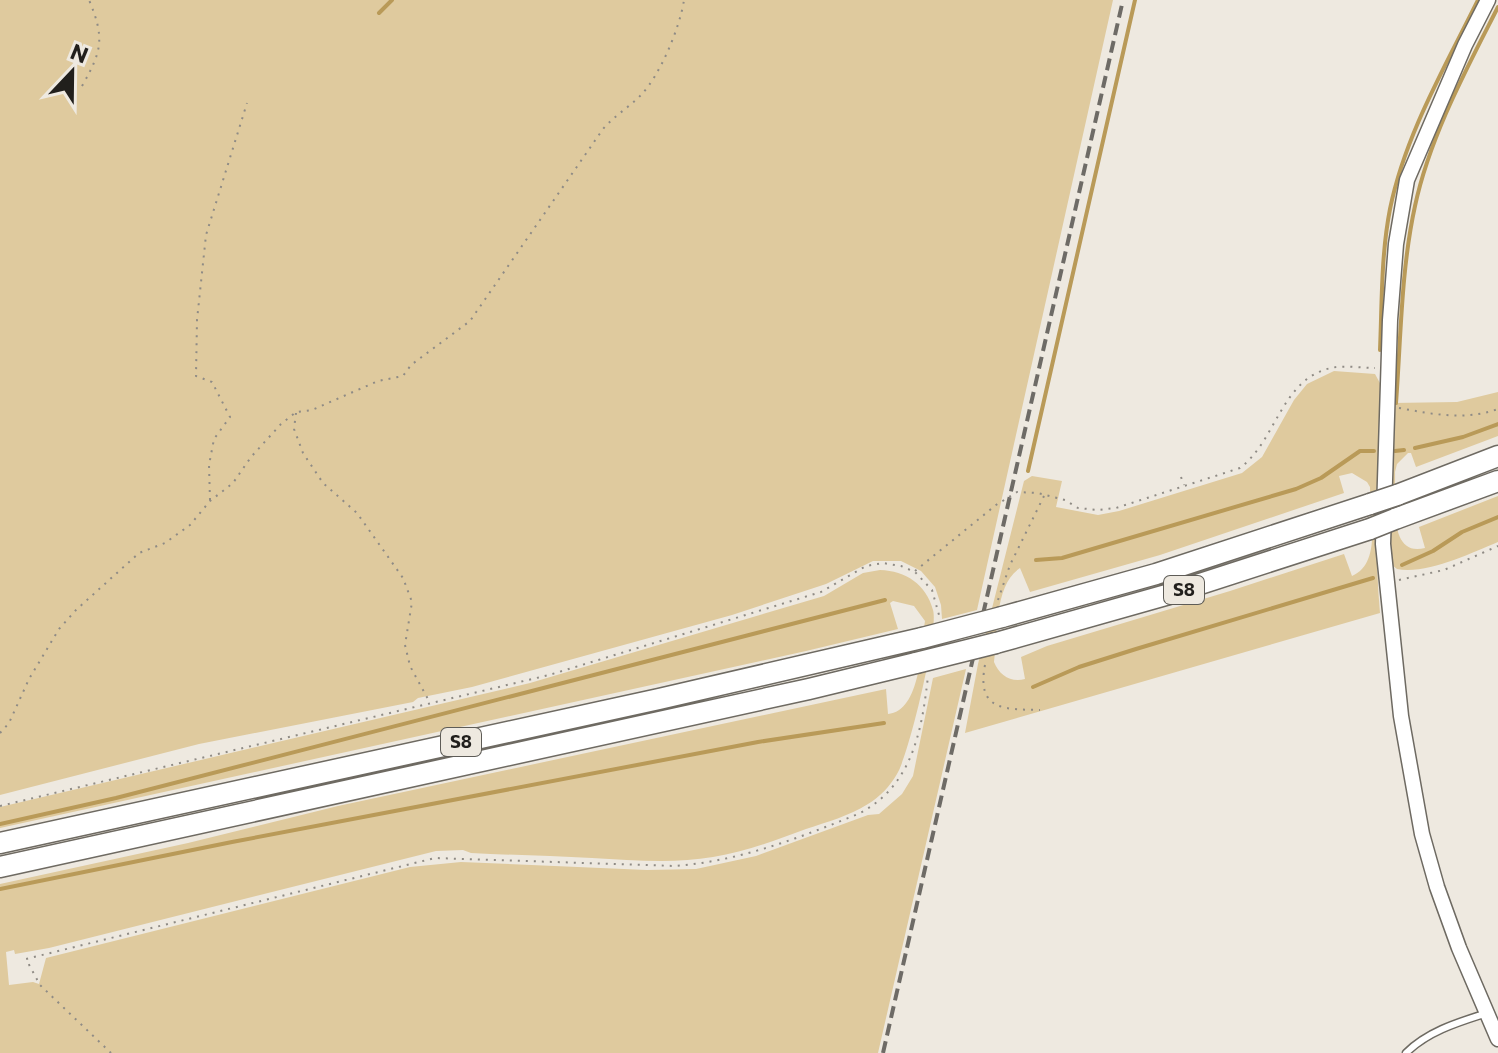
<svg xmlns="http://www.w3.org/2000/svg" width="1498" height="1053" font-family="Commissioner,sans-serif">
	<rect width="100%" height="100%" fill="#eee9e0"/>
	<path fill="#dfca9e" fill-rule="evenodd" d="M 0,0 L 1113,0 L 977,610 L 942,619 L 941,605 L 935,587 L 921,571 L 901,561 L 873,561 L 826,584 L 732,615 L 472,687 L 418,698 L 413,702 L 199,744 L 0,795 Z
		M 1334,371 L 1375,374 L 1381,385 C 1378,461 1373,537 1380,613 L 965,733 L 978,664 L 1024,481 L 1032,476 L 1062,481 L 1056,507 L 1098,515 L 1119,511 L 1242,473 L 1262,457 L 1294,400 L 1307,384 ZM 1352,473 L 1367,482 L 1370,487 C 1370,513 1382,564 1352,576 L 1344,554 L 1230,591 L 1047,646 L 1021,657 L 1025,679 C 1011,683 999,675 994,662 C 998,633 994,585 1020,568 L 1030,592 L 1160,555 L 1344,493 L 1339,476 Z
		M 1498,392 L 1498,436 L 1416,467 L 1411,453 L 1408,453 L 1397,464 L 1395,472 C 1396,497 1387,558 1425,548 L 1419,527 L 1498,496 L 1498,542 C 1471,553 1426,575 1397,569 L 1392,565 L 1389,540 L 1392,403 L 1457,402 Z
		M 880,570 C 906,571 926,584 933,610 C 939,629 909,755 897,774 C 890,786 880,797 868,804 C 849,816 827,822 806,829 C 776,840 745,852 713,857 C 673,864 632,860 592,858 C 552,856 511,855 471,853 L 463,850 L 436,851 L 49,948 L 15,954 L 14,950 L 6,952 L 9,985 L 33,982 L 39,984 L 46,958 L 410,867 L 461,862 L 647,870 L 696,869 L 756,856 L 868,815 L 879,814 L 902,794 L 913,776 L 933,678 L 966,669 L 878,1053 L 0,1053 L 0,884 L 188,843 L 338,806 L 886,689 L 888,714 C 921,711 921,647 925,621 L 914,606 L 893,601 L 890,603 L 898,629 L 806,651 L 0,828 L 0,807 L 530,683 L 824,596 L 863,573 Z"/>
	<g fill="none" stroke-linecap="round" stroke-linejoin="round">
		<path stroke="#b99a58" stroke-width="4" d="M 379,13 L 392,0
			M 1380,350 C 1382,303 1381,255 1390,209 C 1405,135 1445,67 1478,0
			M 1396,403 C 1401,337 1401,270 1415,206 C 1430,136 1466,70 1498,7
			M 1415,448 L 1463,437 L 1498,424
			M 1395,451 L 1404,450
			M 1028,471 L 1135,0
			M 1036,560 L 1062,558 L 1296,489 L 1321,478 L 1360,451 L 1374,451
			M 1402,565 L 1433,551 L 1462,532 L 1498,517
			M 1033,687 L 1079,667 L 1136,649 L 1373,578
			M 0,824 L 116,798 L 885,600
			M 0,889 L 232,842 L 758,742 L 884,723"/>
		<g stroke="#6e6a62" stroke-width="9">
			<path id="service" d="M 1406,1053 C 1428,1031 1459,1022 1487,1013"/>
		</g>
		<g stroke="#6e6a62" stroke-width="17">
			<path id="tertiary" d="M 1488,0 L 1465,45 L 1407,180 L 1396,244 L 1390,320 L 1383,544 L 1401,716 L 1422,834 L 1437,887 L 1459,948 L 1498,1039"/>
		</g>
		<g stroke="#6e6a62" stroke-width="23">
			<path id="motorway" d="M 1397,495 L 1498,456
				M 1395,519 L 1498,481
				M 1002,617 L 1156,574 L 1370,504
				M 996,643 L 1166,595 L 1370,529
				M 0,843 L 659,699 L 922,638
				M 0,867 L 809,689 L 916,663"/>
		</g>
		<path stroke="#8f8b85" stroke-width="2" stroke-dasharray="2 6" stroke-linecap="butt" d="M 82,86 C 102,51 105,38 89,0
			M 1399,408 C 1433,414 1464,421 1498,409
			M 296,413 L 294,429 L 303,453 L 323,483 L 357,513 L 403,578 L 412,602 L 405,645 L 410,666 L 429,701
			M 1181,477 L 1184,485
			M 210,500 L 209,465 L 214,439 L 230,417 L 212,382 L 196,376 L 197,320 L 206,235 L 247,103
			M 915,571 L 996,505 L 1017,492 L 1038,493 L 1065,500 L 1078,508 L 1098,510 L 1116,508 L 1240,468 C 1277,440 1281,379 1331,368 C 1344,365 1361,368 1375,368
			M 1399,580 L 1444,570 L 1498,546
			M 998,600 L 1010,565 L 1044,496
			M 985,665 C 976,712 1006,709 1040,710
			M 0,733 L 9,723 L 29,679 L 59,629 L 76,610 L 139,553 L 165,543 L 190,525 L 210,501 L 233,483 L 251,457 L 281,424 L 296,412 L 312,410 L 378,381 L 403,376 L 411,365 L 470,321 L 603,129 C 614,116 628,108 640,96 C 660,76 680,27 684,0
			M 0,806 L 549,675 L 821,592 L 866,566 L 883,563 L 901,566 L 915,572 L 932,590 L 939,615
			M 111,1053 L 40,985 L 26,959 L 435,858 L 675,866 C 740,861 799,838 858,814 C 912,787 922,731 928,676"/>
		<use href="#service" stroke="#fff" stroke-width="6"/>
		<use href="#tertiary" stroke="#fff" stroke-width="14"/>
		<use href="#motorway" stroke="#fff" stroke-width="20"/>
		<path stroke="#6e6b66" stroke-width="4" stroke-dasharray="12 6" stroke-linecap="butt" d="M 883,1053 L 1123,0"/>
		<g stroke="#6e6a62" stroke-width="23" stroke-linecap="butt">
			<path id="motorway-bridge" d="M 1370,504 L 1397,495
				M 1370,529 L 1395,519
				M 922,638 L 1002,617
				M 916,663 L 996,643"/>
		</g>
		<use href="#motorway-bridge" stroke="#fff" stroke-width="20"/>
	</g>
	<g text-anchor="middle" stroke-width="7" stroke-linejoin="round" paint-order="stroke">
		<g fill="#eee9e0" stroke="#5e5c57" stroke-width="2">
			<rect x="1164" y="576" width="40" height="28" rx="6"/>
			<rect x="441" y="728" width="40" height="28" rx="6"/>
		</g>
		<g font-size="18" font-weight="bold" fill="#211f1c">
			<text x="1184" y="596">S8</text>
			<text x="461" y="748">S8</text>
		</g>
	</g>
	<g transform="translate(72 72) rotate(22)" stroke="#eee9e0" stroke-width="6" paint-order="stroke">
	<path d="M0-6L14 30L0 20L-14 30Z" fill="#211f1c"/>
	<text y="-12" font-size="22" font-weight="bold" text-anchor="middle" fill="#211f1c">N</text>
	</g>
</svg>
